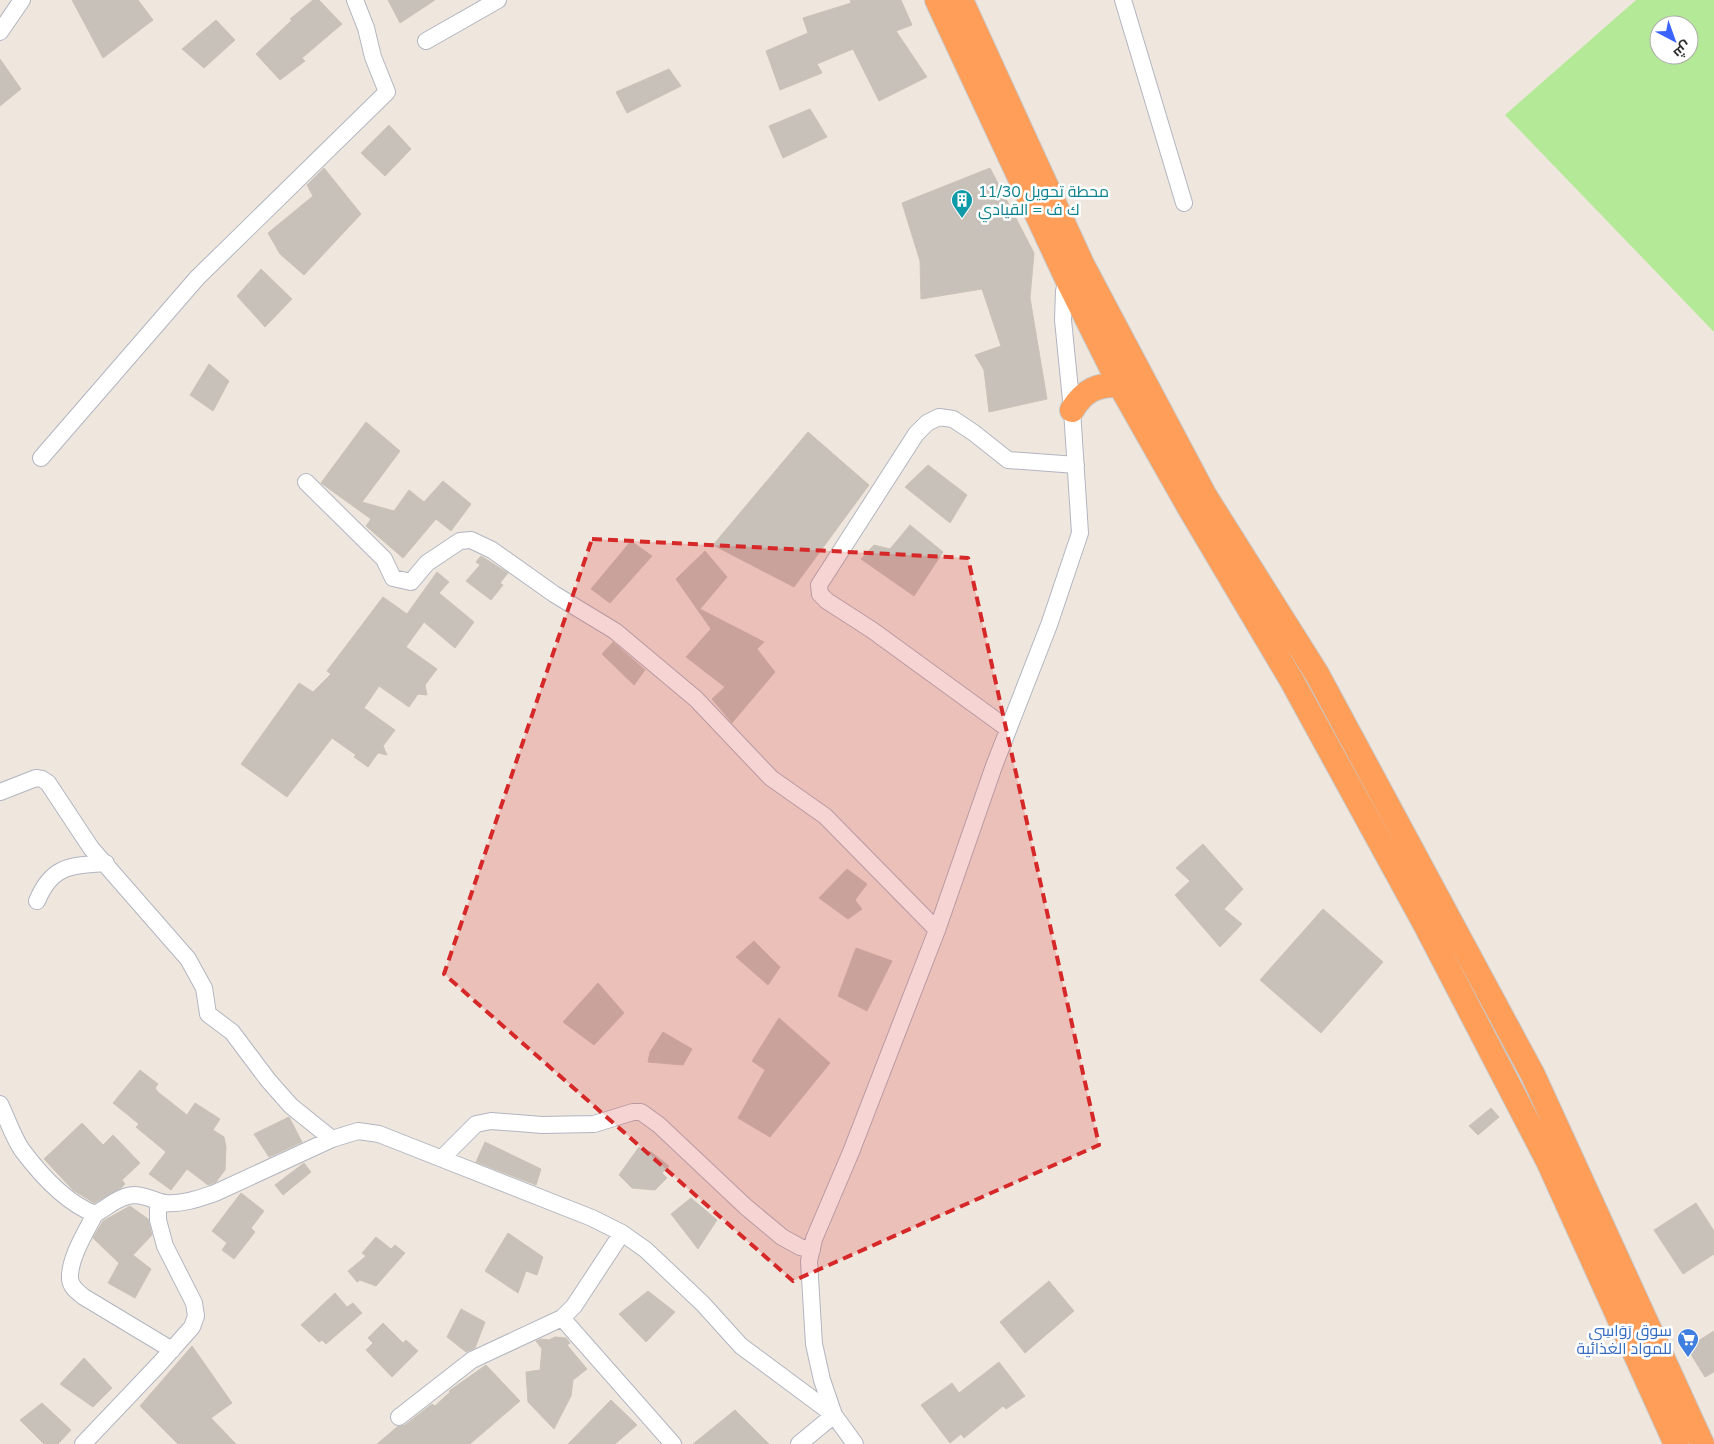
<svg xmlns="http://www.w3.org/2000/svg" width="1714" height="1444" font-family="'Nunito Sans',Cairo,sans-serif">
	<rect width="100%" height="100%" fill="#efe7de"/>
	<path fill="#b4e997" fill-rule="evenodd" d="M 1636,0 L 1714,0 L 1714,332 L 1505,115 ZM 1659,25 L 1689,25 L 1689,55 L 1659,55 Z"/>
	<path fill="#c7c1b9" stroke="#cbc3b7" d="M 72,0 L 138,0 L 153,20 L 103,58 Z
		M 313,0 L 319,0 L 342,24 L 302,58 L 305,61 L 280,80 L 256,54 L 292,20 L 290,19 Z
		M 388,0 L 435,0 L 400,23 Z
		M 850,0 L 901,0 L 912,25 L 896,31 L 927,77 L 879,101 L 853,49 L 817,64 L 822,73 L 780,90 L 766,51 L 808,33 L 803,18 L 851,3 Z
		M 216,20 L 235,40 L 204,68 L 182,49 Z
		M 0,59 L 21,89 L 0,106 Z
		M 669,69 L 681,86 L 627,113 L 616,92 Z
		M 810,109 L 827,137 L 783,158 L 769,126 Z
		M 389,125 L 411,149 L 385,176 L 361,153 Z
		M 324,168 L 361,214 L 304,275 L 280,254 L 268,233 L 313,196 L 307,185 Z
		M 990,168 L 1034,253 L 1030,298 L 1047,399 L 989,412 L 984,370 L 975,355 L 1001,346 L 982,289 L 921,299 L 920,261 L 902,203 Z
		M 261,269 L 292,299 L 265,327 L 237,296 Z
		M 209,364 L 229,381 L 213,411 L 190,395 Z
		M 366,422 L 400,451 L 362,502 L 394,511 L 409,490 L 424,502 L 443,481 L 471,504 L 451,531 L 436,519 L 403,558 L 366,526 L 371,519 L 321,483 Z
		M 808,432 L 869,485 L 794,587 L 713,545 Z
		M 928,465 L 967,495 L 950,523 L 905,487 Z
		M 910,525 L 943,552 L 914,596 L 861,559 L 874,545 L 890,549 Z
		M 631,541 L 652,556 L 610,603 L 591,589 Z
		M 705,551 L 727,577 L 700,609 L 764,642 L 757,649 L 775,672 L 732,723 L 712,699 L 725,687 L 686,657 L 711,629 L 676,579 Z
		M 481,556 L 508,573 L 500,583 L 503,585 L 491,600 L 466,581 L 480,565 L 476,562 Z
		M 437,572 L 449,582 L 439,593 L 474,622 L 455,648 L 424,622 L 406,647 L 437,669 L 425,685 L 427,695 L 418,694 L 409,707 L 379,686 L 364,708 L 395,730 L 383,746 L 387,755 L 378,753 L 368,767 L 354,757 L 356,755 L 332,738 L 287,797 L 241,764 L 299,683 L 313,692 L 331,674 L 327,671 L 383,597 L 407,614 Z
		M 613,642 L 645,670 L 634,685 L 602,654 Z
		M 1203,844 L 1243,889 L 1224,909 L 1242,924 L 1220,947 L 1175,895 L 1190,881 L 1176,868 Z
		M 847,869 L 867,884 L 855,900 L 862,909 L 848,919 L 819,898 Z
		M 1323,909 L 1383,962 L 1321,1033 L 1260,980 Z
		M 754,941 L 780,967 L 768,985 L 736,957 Z
		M 856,948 L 892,961 L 867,1011 L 838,996 Z
		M 598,983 L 624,1013 L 594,1045 L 563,1022 Z
		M 779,1018 L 830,1063 L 770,1137 L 738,1118 L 765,1070 L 752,1061 Z
		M 663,1032 L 692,1049 L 683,1065 L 648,1062 L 650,1052 Z
		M 140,1070 L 158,1084 L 155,1088 L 158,1092 L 187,1115 L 195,1103 L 220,1119 L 213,1130 L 224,1137 L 226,1147 L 225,1170 L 216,1182 L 208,1185 L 187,1169 L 171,1190 L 149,1174 L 166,1152 L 136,1127 L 139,1124 L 113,1103 Z
		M 1491,1108 L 1499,1117 L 1478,1135 L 1469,1126 Z
		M 289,1117 L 302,1142 L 269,1157 L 254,1134 Z
		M 82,1123 L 103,1145 L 113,1135 L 140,1163 L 122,1180 L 125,1184 L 121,1188 L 94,1203 L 73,1190 L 44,1159 Z
		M 485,1142 L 541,1169 L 536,1185 L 476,1162 Z
		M 639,1147 L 645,1151 L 651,1152 L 669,1166 L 662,1173 L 667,1178 L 655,1190 L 632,1188 L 619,1175 Z
		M 304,1163 L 311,1172 L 283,1195 L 275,1185 Z
		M 241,1193 L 264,1211 L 251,1228 L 255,1232 L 234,1259 L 222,1250 L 227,1243 L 212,1231 Z
		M 691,1198 L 717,1220 L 698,1249 L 671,1214 Z
		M 1696,1203 L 1714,1231 L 1714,1254 L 1683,1274 L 1654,1230 Z
		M 130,1206 L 148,1219 L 152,1235 L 133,1255 L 151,1269 L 135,1298 L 108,1283 L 119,1263 L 93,1238 L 103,1221 Z
		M 508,1233 L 543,1257 L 537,1275 L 526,1271 L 518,1293 L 485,1271 Z
		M 376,1237 L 391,1249 L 395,1245 L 405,1253 L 376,1286 L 360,1280 L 357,1282 L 348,1271 L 366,1256 L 362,1253 Z
		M 1049,1281 L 1074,1311 L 1025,1353 L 1000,1322 Z
		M 648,1291 L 675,1312 L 646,1342 L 619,1314 Z
		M 335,1293 L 347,1307 L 353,1303 L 362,1313 L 326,1344 L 322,1340 L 319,1342 L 301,1325 Z
		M 461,1309 L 485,1322 L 475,1348 L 466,1352 L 447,1337 Z
		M 383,1323 L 403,1343 L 406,1340 L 418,1351 L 392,1377 L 366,1350 L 373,1343 L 368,1338 Z
		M 1714,1331 L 1714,1372 L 1705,1377 L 1687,1348 Z
		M 555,1337 L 566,1338 L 570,1343 L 567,1345 L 587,1369 L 573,1380 L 571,1396 L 554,1429 L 528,1402 L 526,1372 L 540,1370 L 542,1349 L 536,1341 L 541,1339 L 549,1340 Z
		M 192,1346 L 232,1403 L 211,1418 L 236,1444 L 178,1444 L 140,1406 Z
		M 84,1358 L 112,1388 L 93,1407 L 60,1384 Z
		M 999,1362 L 1025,1396 L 1006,1409 L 1003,1406 L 964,1438 L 961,1434 L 950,1443 L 921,1405 L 952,1383 L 959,1393 Z
		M 486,1365 L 520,1401 L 470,1444 L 377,1444 L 397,1427 L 405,1425 L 432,1404 L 435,1406 L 450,1392 L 449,1391 Z
		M 611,1400 L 637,1425 L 615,1444 L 568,1444 Z
		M 42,1403 L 71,1430 L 58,1444 L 44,1444 L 20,1420 Z
		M 735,1410 L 769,1444 L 693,1444 Z"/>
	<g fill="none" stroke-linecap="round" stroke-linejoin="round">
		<g stroke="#b2b5c1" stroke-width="18">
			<path id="minor" d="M 1123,0 L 1184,203
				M 0,32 L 22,0
				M 426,41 L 498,0
				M 41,458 L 197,278 L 387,92 L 373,57 L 366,28 L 355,0
				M 306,482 L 384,559 L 393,578 L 411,582 L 427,563 L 460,541 L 471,540 L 492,550 L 554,594 L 615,631 L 696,699 L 771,778 L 825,816 L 937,930
				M 1008,729 L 872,630 L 827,601 L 820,594 L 819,585 L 916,434 L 927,423 L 939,417 L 953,419 L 974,433 L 1008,460 L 1076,465
				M 0,792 L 36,778 L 42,779 L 48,783 L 91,848 L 188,959 L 204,988 L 208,1014 L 232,1032 L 268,1080 L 291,1106 L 332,1139
				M 37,901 C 52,865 70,866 106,863
				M 0,1104 C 7,1118 13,1137 22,1150 C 40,1174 66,1203 95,1214 C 108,1207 119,1196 134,1195 C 146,1195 154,1201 165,1203 C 181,1205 200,1198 215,1193 L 332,1139 L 358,1131 L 379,1134 L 592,1218 L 622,1233 L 646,1250 L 703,1304 L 741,1346 L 834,1415 L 799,1444
				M 442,1158 L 476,1124 L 491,1121 L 542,1125 L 594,1124 L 633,1112 L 641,1112 L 659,1125 L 746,1207 L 782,1237 L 800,1247 L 812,1250
				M 95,1214 C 86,1232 69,1258 70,1279 C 71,1288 78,1292 84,1297 L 172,1350
				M 562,1318 L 673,1444
				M 399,1417 L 472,1360 L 562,1318 L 574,1306 L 622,1233
				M 83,1444 L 161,1362 L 192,1327 L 196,1316 L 194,1303 L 165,1246 L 158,1220 L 158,1208 L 165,1203
				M 855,1444 L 834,1415 L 822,1380 L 814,1344 L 809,1261 L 814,1239 L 851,1152 L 937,930 L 994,766 L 1049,625 L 1080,533 L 1072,410 L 1063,320 L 1064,291 L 1068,277"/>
		</g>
		<g stroke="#c8c8c8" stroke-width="26">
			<path id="highway" d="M 937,0 L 1067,279 L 1120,385 L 1189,507 L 1292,681 L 1425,924 L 1548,1161 L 1676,1444
				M 961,0 L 1082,264 L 1205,496 L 1317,674 L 1533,1075 L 1702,1444
				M 1072,410 C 1084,390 1098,384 1120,385"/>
		</g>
		<use href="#minor" stroke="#fff" stroke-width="16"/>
		<use href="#highway" stroke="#ff9e59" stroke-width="24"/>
	</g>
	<path fill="#d62828" fill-opacity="0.2" stroke="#d62828" stroke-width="4" stroke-dasharray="10 6" stroke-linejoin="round" d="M 592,539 L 968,558 L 1099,1145 L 793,1281 L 444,974 Z"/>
	<defs>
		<g id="building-pin" transform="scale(1.125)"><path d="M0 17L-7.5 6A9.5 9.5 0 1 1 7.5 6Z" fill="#0f9aa8" stroke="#fff"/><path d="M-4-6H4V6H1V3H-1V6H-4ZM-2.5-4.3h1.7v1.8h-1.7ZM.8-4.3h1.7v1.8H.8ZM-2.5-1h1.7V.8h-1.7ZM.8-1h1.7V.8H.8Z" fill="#fff"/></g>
		<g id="supermarket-pin" transform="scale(1.125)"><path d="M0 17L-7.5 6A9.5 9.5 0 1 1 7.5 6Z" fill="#3f7fe0" stroke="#fff"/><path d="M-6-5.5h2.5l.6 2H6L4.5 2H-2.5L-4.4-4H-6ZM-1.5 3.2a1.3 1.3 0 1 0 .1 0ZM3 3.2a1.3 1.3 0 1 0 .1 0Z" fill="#fff"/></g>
	</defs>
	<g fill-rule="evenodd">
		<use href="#building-pin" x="962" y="200"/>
		<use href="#supermarket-pin" x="1688" y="1339"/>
	</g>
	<g text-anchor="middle" stroke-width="5" stroke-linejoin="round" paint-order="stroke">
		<g font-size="16" fill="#0d838f" stroke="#fff" text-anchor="start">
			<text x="978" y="197">محطة تحويل 11/30<tspan x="978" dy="18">ك ف = القيادي</tspan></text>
		</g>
		<g font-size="16" fill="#366cbe" stroke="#fff" text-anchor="end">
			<text x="1672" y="1336">سوق رَوَاسِي<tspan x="1672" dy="18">للمواد الغذائية</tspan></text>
		</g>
	</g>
	<g transform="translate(1674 40) rotate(139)"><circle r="24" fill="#ffffff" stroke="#ababab"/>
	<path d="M0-4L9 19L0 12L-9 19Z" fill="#3b63ff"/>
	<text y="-8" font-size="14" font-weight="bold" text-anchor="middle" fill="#2c2c2c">ش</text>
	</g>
</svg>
